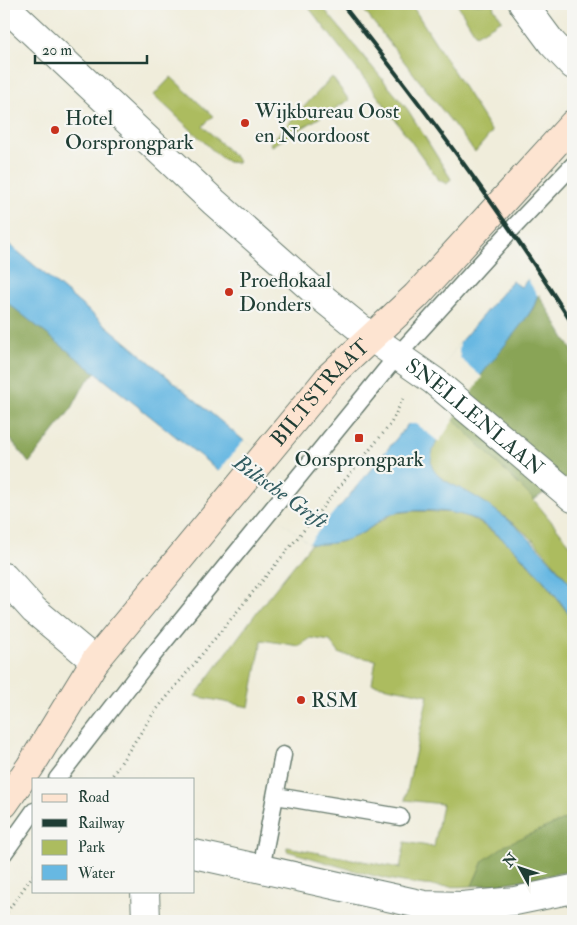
<svg xmlns="http://www.w3.org/2000/svg" width="577" height="925" font-family="'IM FELL Double Pica',serif">
	<rect width="100%" height="100%" fill="#f6f6f2"/>
	<filter id="ink" filterUnits="userSpaceOnUse"><feTurbulence type="fractalNoise" baseFrequency=".02" numOctaves="2"/><feDisplacementMap in="SourceGraphic" scale="10" xChannelSelector="R" yChannelSelector="G"/><feConvolveMatrix kernelMatrix="1 2 1 2 8 2 1 2 1" color-interpolation-filters="sRGB"/></filter>
	<filter id="wash" filterUnits="userSpaceOnUse"><feTurbulence type="fractalNoise" baseFrequency=".0096" numOctaves="4" result="noise"/><feDisplacementMap in="SourceGraphic" scale="20" xChannelSelector="R" yChannelSelector="G"/><feGaussianBlur stdDeviation="1.12" result="paint"/><feColorMatrix in="noise" values="0 0 0 0 0 0 0 0 0 0 0 0 0 0 0 0 0 1.4 0 .05"/><feComposite in="paint" operator="in"/></filter>
	<g filter="url(#wash)">
		<rect width="100%" height="100%" fill="#f0eddb"/>
		<path fill="#acbc5f" stroke="#667c4a" d="M 306,4 L 320,4 L 408,110 L 451,179 L 447,184 L 439,180 L 383,103 Z
			M 359,4 L 411,4 L 492,132 L 475,152 Z
			M 457,4 L 496,4 L 493,7 L 502,20 L 476,35 Z
			M 171,77 L 213,116 L 203,126 L 237,159 L 238,163 L 228,162 L 220,157 L 154,95 Z
			M 332,77 L 349,100 L 272,146 L 270,143 Z
			M 451,417 L 534,500 L 573,548 L 573,587 C 559,570 545,552 530,537 C 514,523 495,510 477,498 C 465,490 436,480 431,466 C 426,449 443,430 451,417 Z
			M 415,511 L 459,513 L 477,521 L 507,542 L 542,579 L 573,620 L 573,813 L 566,819 L 483,861 L 472,886 C 408,891 348,868 287,851 L 287,847 L 400,868 L 405,842 L 434,847 L 442,804 L 405,800 L 428,695 L 372,684 L 376,660 L 340,654 L 330,641 L 311,638 L 299,646 L 262,640 L 249,707 L 195,696 L 259,609 L 311,544 L 322,544 L 340,542 L 361,534 L 394,513 Z"/>
		<path fill="#89a456" stroke="#547045" d="M 538,293 L 573,352 L 573,479 L 563,479 L 534,500 L 451,417 L 481,375 L 533,309 Z
			M 4,300 L 96,373 L 85,383 L 72,408 L 29,463 L 4,431 Z
			M 573,813 L 573,871 L 501,884 L 472,886 L 483,861 L 507,844 L 566,819 Z"/>
		<path fill="#67b8e2" stroke="#437a8b" d="M 573,217 L 573,251 C 562,264 549,277 539,292 C 536,297 536,304 532,309 C 517,336 416,442 433,469 C 440,481 455,485 467,492 C 476,497 486,503 495,510 C 526,532 549,559 573,587 L 573,620 C 551,586 512,541 478,521 C 458,510 417,508 395,513 C 383,516 373,527 362,533 C 347,542 328,545 311,544 L 4,300 L 4,240 L 243,440 L 338,509 L 406,427 L 460,342 L 512,281 L 521,287 L 528,279 L 525,273 Z"/>
		<path fill="#f0eddb" d="M 566,222 L 573,237 L 573,255 L 538,296 L 523,272 Z
			M 460,341 L 459,352 L 461,359 L 482,377 L 439,442 L 416,424 L 406,424 Z
			M 244,440 L 338,507 L 309,543 L 218,472 Z"/>
	</g>
	<g filter="url(#ink)">
		<g fill="none" stroke-linecap="round" stroke-linejoin="round">
			<g stroke="#687b6e" stroke-width="19">
				<path id="lane" d="M 57,779 L 150,659 L 397,356 L 511,230 L 573,165
					M 276,796 L 400,817
					M 4,853 L 34,811
					M 261,869 L 283,755"/>
			</g>
			<g stroke="#687b6e" stroke-width="30">
				<g id="street">
					<path d="M 523,4 L 552,43 L 573,65"/>
					<path id="s1" d="M 4,5 L 214,202 L 320,296 L 372,338 L 434,381 L 573,498"/>
					<path d="M 4,577 L 34,610 L 95,661"/>
					<path d="M 194,854 L 424,905 L 462,906 L 515,901 L 573,889"/>
					<path d="M 145,891 L 146,921"/>
				</g>
			</g>
			<g stroke="#687b6e" stroke-width="30">
				<g id="secondary">
					<path id="s2" d="M 4,804 L 30,767 L 95,661 L 318,391 L 330,376 L 416,296 L 573,124"/>
				</g>
			</g>
			<path stroke="#687b6e" stroke-width="3" stroke-dasharray="1 4" stroke-linecap="butt" d="M 110,779 L 153,714 L 390,425 L 403,399
				M 4,916 L 34,874"/>
			<use href="#lane" stroke="#fff" stroke-width="16"/>
			<use href="#street" stroke="#fff" stroke-width="28"/>
			<use href="#secondary" stroke="#fde4d1" stroke-width="28"/>
			<path stroke="#1f3d34" stroke-width="4" d="M 342,4 C 424,108 503,213 573,325"/>
		</g>
	</g>
	<g fill="#c8321e" stroke="#f6f6f2" stroke-width="2">
		<circle cx="245" cy="123" r="5"/>
		<circle cx="55" cy="130" r="5"/>
		<circle cx="229" cy="292" r="5"/>
		<rect x="354" y="433" width="10" height="10" rx="2.5"/>
		<circle cx="301" cy="700" r="5"/>
	</g>
	<g text-anchor="middle" stroke-width="4.5" stroke-linejoin="round" paint-order="stroke">
		<g font-size="21" fill="#1f3d34" stroke="#f6f6f2" text-anchor="start">
			<text x="255" y="118">Wijkbureau Oost<tspan x="255" dy="24">en Noordoost</tspan></text>
			<text x="65" y="125">Hotel<tspan x="65" dy="24">Oorsprongpark</tspan></text>
			<text x="239" y="287">Proeflokaal<tspan x="239" dy="24">Donders</tspan></text>
			<text x="359" y="466" text-anchor="middle">Oorsprongpark</text>
			<text x="311" y="707">RSM</text>
		</g>
		<g font-size="21" fill="#1f3d34" stroke="#f6f6f2">
			<text dy="7" stroke="none"><textPath href="#s2" startOffset="520">BILTSTRAAT</textPath></text>
			<text dy="7" stroke="none"><textPath href="#s1" startOffset="626">SNELLENLAAN</textPath></text>
		</g>
		<g font-size="22" font-style="italic" fill="#315c60" stroke="#f6f6f2">
			<text transform="translate(281 491) rotate(36)" y="8">Biltsche Grift</text>
		</g>
	</g>
	<rect width="577" height="925" fill="none" stroke="#f6f6f2" stroke-width="20"/>
	<rect x="32" y="778" width="162" height="115" fill="#f6f6f2" stroke="#a0aca6"/>
	<rect x="42" y="794" width="25" height="8" fill="#fde4d1" stroke="#a0aca6"/>
	<text x="78" y="802" font-size="15" fill="#1f3d34">Road</text>
	<rect x="42" y="819" width="25" height="8" fill="#1f3d34" stroke="#a0aca6"/>
	<text x="78" y="828" font-size="15" fill="#1f3d34">Railway</text>
	<rect x="42" y="840" width="25" height="15" fill="#acbc5f" stroke="#a0aca6"/>
	<text x="78" y="852" font-size="15" fill="#1f3d34">Park</text>
	<rect x="42" y="865" width="25" height="15" fill="#67b8e2" stroke="#a0aca6"/>
	<text x="78" y="878" font-size="15" fill="#1f3d34">Water</text>
	<g transform="translate(520 868) rotate(310)" stroke="#f6f6f2" stroke-width="4" paint-order="stroke">
	<path d="M0-4L9 19L0 12L-9 19Z" fill="#1f3d34"/>
	<text y="-8" font-size="14" font-weight="bold" text-anchor="middle" fill="#1f3d34">N</text>
	</g>
	<path d="M35 55v8h112v-8" fill="none" stroke="#1f3d34" stroke-width="2.5"/>
	<text x="42" y="55" font-size="15" fill="#1f3d34" stroke="#f6f6f2" stroke-width="4" paint-order="stroke">20 m</text>
</svg>
